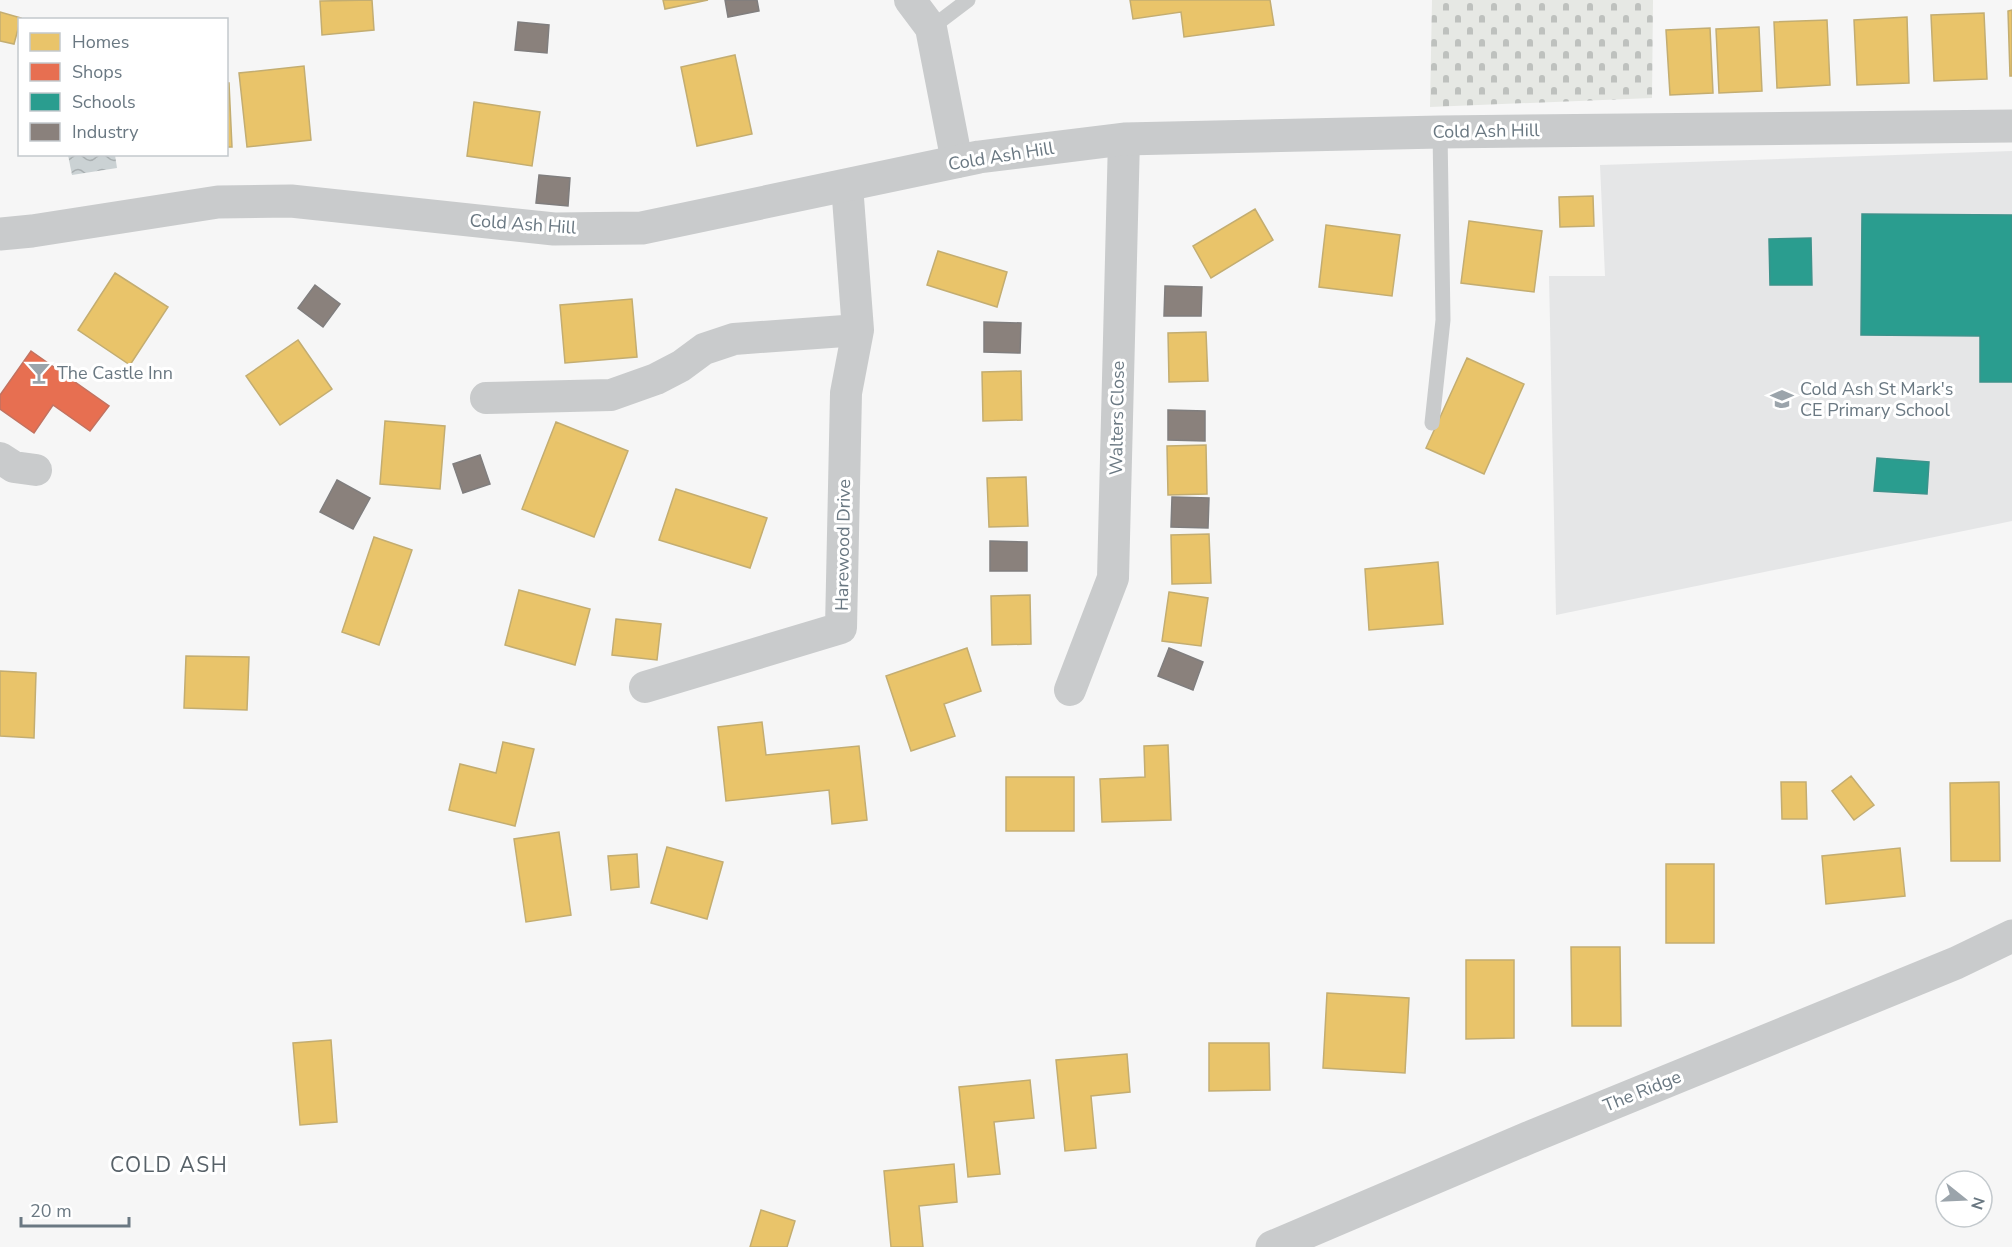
<svg xmlns="http://www.w3.org/2000/svg" width="2012" height="1247" font-family="'Nunito Sans',sans-serif">
	<defs>
		<pattern id="cemetery-stones" width="16" height="16" patternUnits="userSpaceOnUse" patternTransform="scale(1.5)"><rect width="16" height="16" fill="#e6e8e4"/><path d="M2 7V4a2 2 0 0 1 4 0v3zM10 15v-3a2 2 0 0 1 4 0v3z" fill="#bec1be"/></pattern>
		<pattern id="water-waves" width="16" height="10" patternUnits="userSpaceOnUse" patternTransform="scale(1.5)"><rect width="16" height="10" fill="#cbd2d4"/><path d="M0 5q4-4 8 0t8 0" fill="none" stroke="#a9afb1"/></pattern>
	</defs>
	<rect width="100%" height="100%" fill="#f6f6f6"/>
	<path fill="#e5e6e7" d="M 2012,151 L 2012,521 L 1556,615 L 1549,276 L 1605,276 L 1600,165 Z"/>
	<path fill="url(#cemetery-stones)" d="M 1432,0 L 1653,0 L 1652,98 L 1430,107 Z"/>
	<path fill="url(#water-waves)" d="M 68,155 L 115,155 L 117,168 L 72,175 Z"/>
	<path fill="#e9c46a" stroke="#c3ad71" stroke-width="1.5" d="M 372,0 L 374,30 L 322,35 L 320,1 Z
		M 663,0 L 708,0 L 665,9 Z
		M 1130,0 L 1270,0 L 1274,25 L 1184,37 L 1181,12 L 1133,19 Z
		M 2012,10 L 2012,76 L 2010,76 L 2008,11 Z
		M 0,12 L 21,18 L 14,44 L 0,41 Z
		M 1984,13 L 1987,79 L 1934,81 L 1931,15 Z
		M 1907,17 L 1909,83 L 1857,85 L 1854,20 Z
		M 1827,20 L 1830,85 L 1777,88 L 1774,22 Z
		M 1759,27 L 1762,91 L 1719,93 L 1716,29 Z
		M 1710,28 L 1713,93 L 1670,95 L 1666,30 Z
		M 735,55 L 752,134 L 697,146 L 681,67 Z
		M 304,66 L 311,140 L 247,147 L 239,73 Z
		M 226,83 L 229,83 L 232,147 L 226,147 Z
		M 474,102 L 540,112 L 532,166 L 467,156 Z
		M 1593,196 L 1594,226 L 1560,227 L 1559,197 Z
		M 1255,209 L 1273,240 L 1211,278 L 1193,246 Z
		M 1469,221 L 1542,231 L 1534,292 L 1461,283 Z
		M 1326,225 L 1400,235 L 1392,296 L 1319,287 Z
		M 938,251 L 1007,272 L 997,307 L 927,285 Z
		M 115,273 L 168,307 L 130,365 L 78,330 Z
		M 632,299 L 637,357 L 565,363 L 560,305 Z
		M 1206,332 L 1208,381 L 1169,382 L 1168,333 Z
		M 298,340 L 332,389 L 280,425 L 246,376 Z
		M 1467,358 L 1524,384 L 1484,474 L 1426,448 Z
		M 1021,371 L 1022,420 L 983,421 L 982,372 Z
		M 385,421 L 445,426 L 440,489 L 380,484 Z
		M 556,422 L 628,451 L 594,537 L 522,509 Z
		M 1206,445 L 1207,494 L 1168,495 L 1167,446 Z
		M 1026,477 L 1028,526 L 989,527 L 987,478 Z
		M 676,489 L 767,518 L 750,568 L 659,540 Z
		M 1209,534 L 1211,583 L 1172,584 L 1171,535 Z
		M 374,537 L 412,550 L 379,645 L 342,632 Z
		M 1438,562 L 1443,624 L 1369,630 L 1365,569 Z
		M 519,590 L 590,609 L 575,665 L 505,645 Z
		M 1169,592 L 1208,598 L 1201,646 L 1162,641 Z
		M 1030,595 L 1031,644 L 992,645 L 991,596 Z
		M 616,619 L 661,624 L 657,660 L 612,655 Z
		M 967,648 L 981,691 L 944,704 L 955,736 L 911,751 L 886,676 Z
		M 186,656 L 249,657 L 247,710 L 184,708 Z
		M 0,671 L 36,673 L 34,738 L 0,736 Z
		M 762,722 L 766,755 L 859,746 L 867,820 L 832,824 L 829,790 L 726,801 L 718,727 Z
		M 503,742 L 534,749 L 515,826 L 449,810 L 460,764 L 496,773 Z
		M 1168,745 L 1171,820 L 1102,822 L 1100,779 L 1145,777 L 1144,746 Z
		M 1851,776 L 1874,805 L 1854,820 L 1832,791 Z
		M 1006,777 L 1074,777 L 1074,831 L 1006,831 Z
		M 1781,782 L 1806,782 L 1807,819 L 1782,819 Z
		M 1999,782 L 2000,861 L 1951,861 L 1950,783 Z
		M 559,832 L 571,915 L 526,922 L 514,839 Z
		M 667,847 L 723,862 L 707,919 L 651,903 Z
		M 1900,848 L 1905,896 L 1826,904 L 1822,856 Z
		M 637,854 L 639,887 L 611,890 L 608,856 Z
		M 1666,864 L 1714,864 L 1714,943 L 1666,943 Z
		M 1571,947 L 1620,947 L 1621,1026 L 1572,1026 Z
		M 1466,960 L 1514,960 L 1514,1038 L 1466,1039 Z
		M 1327,993 L 1409,998 L 1405,1073 L 1323,1068 Z
		M 331,1040 L 337,1122 L 300,1125 L 293,1043 Z
		M 1209,1043 L 1269,1043 L 1270,1090 L 1209,1091 Z
		M 1127,1054 L 1130,1092 L 1091,1096 L 1096,1148 L 1065,1151 L 1056,1060 Z
		M 1030,1080 L 1034,1118 L 994,1122 L 1000,1174 L 968,1177 L 959,1087 Z
		M 954,1164 L 957,1202 L 919,1206 L 923,1247 L 891,1247 L 884,1171 Z
		M 761,1210 L 795,1221 L 787,1247 L 750,1247 Z"/>
	<path fill="#e76f51" stroke="#c27260" stroke-width="1.5" d="M 31,351 L 109,406 L 90,431 L 53,405 L 34,433 L 0,409 L 0,395 Z"/>
	<path fill="#2a9d8f" stroke="#3d928b" stroke-width="1.5" d="M 1862,214 L 2012,215 L 2012,382 L 1980,382 L 1980,336 L 1861,335 Z
		M 1811,238 L 1812,285 L 1770,285 L 1769,239 Z
		M 1877,458 L 1929,462 L 1927,494 L 1874,491 Z"/>
	<path fill="#8a817c" stroke="#807e7e" stroke-width="1.5" d="M 725,0 L 757,0 L 759,11 L 728,17 Z
		M 518,22 L 549,25 L 547,53 L 515,50 Z
		M 539,175 L 570,178 L 568,206 L 536,203 Z
		M 315,285 L 340,304 L 323,327 L 298,308 Z
		M 1165,286 L 1202,287 L 1201,316 L 1164,316 Z
		M 984,322 L 1021,323 L 1020,353 L 984,352 Z
		M 1168,410 L 1205,411 L 1205,441 L 1168,440 Z
		M 480,455 L 490,484 L 463,493 L 453,464 Z
		M 337,480 L 370,498 L 353,529 L 320,512 Z
		M 1172,497 L 1209,498 L 1208,528 L 1171,527 Z
		M 990,541 L 1027,542 L 1027,571 L 990,571 Z
		M 1169,648 L 1203,662 L 1193,690 L 1158,676 Z"/>
	<g fill="none" stroke-linecap="round" stroke-linejoin="round">
		<path stroke="#c9cbcc" stroke-width="15" d="M 931,28 L 968,0
			M 1432,423 L 1443,320 L 1440,132"/>
		<path stroke="#c9cbcc" stroke-width="32" d="M 910,0 L 931,28 L 957,162
			M 847,185 L 858,330
			M 486,398 L 611,395 L 656,379 L 681,366 L 704,349 L 734,339 L 858,330 L 846,393 L 841,628 L 645,687
			M 0,458 L 14,467 L 36,470
			M 1070,690 L 1113,578 L 1124,139"/>
		<path stroke="#c9cbcc" stroke-width="33" d="M 0,234 L 32,231 L 218,202 L 291,201 L 554,229 L 642,228 L 979,157 L 1124,139 L 1440,132 L 2012,126
			M 1272,1247 L 1528,1138 L 1956,963 L 2012,936"/>
	</g>
	<defs>
		<g id="bar-bare" transform="scale(1.8)"><path d="M-6-5H6L.8 .8V4.5H3.5V6h-7V4.5H-.8V.8Z" fill="#9ba4ab" stroke="#fff" stroke-width="2.5" paint-order="stroke"/></g>
		<g id="school-bare" transform="scale(1.8)"><path d="M0-5L7-2L0 1L-7-2ZM-4 1L0 2.5L4 1V4Q0 6-4 4Z" fill="#9ba4ab" stroke="#fff" stroke-width="2.5" paint-order="stroke"/></g>
	</defs>
	<g fill-rule="evenodd">
		<use href="#bar-bare" x="39" y="373"/>
		<use href="#school-bare" x="1782" y="399"/>
	</g>
	<g text-anchor="middle" stroke-width="6" stroke-linejoin="round" paint-order="stroke">
		<g font-size="18" fill="#6a7882" stroke="#fff">
			<text transform="translate(1486 131) rotate(-1)" y="6">Cold Ash Hill</text>
			<text transform="translate(1001 156) rotate(-9)" y="6">Cold Ash Hill</text>
			<text transform="translate(523 224) rotate(4)" y="6">Cold Ash Hill</text>
			<text transform="translate(1117 418) rotate(-89)" y="6">Walters Close</text>
			<text transform="translate(843 545) rotate(-89)" y="6">Harewood Drive</text>
			<text transform="translate(1642 1091) rotate(-22)" y="6">The Ridge</text>
		</g>
		<g font-size="18" fill="#6a7882" stroke="#fff" text-anchor="start">
			<text x="57" y="379">The Castle Inn</text>
			<text x="1800" y="395">Cold Ash St Mark's<tspan x="1800" dy="21">CE Primary School</tspan></text>
		</g>
		<g font-size="21" letter-spacing="1.5" fill="#576168" stroke="#fff">
			<text x="169" y="1172">COLD ASH</text>
		</g>
	</g>
	<rect x="18" y="18" width="210" height="138" fill="#ffffff" stroke="#c3c9cd" stroke-width="1.5"/>
	<rect x="30" y="33" width="30" height="18" fill="#e9c46a" stroke="#c3c9cd" stroke-width="1.5"/>
	<text x="72" y="48" font-size="18" fill="#6a7882">Homes</text>
	<rect x="30" y="63" width="30" height="18" fill="#e76f51" stroke="#c3c9cd" stroke-width="1.5"/>
	<text x="72" y="78" font-size="18" fill="#6a7882">Shops</text>
	<rect x="30" y="93" width="30" height="18" fill="#2a9d8f" stroke="#c3c9cd" stroke-width="1.5"/>
	<text x="72" y="108" font-size="18" fill="#6a7882">Schools</text>
	<rect x="30" y="123" width="30" height="18" fill="#8a817c" stroke="#c3c9cd" stroke-width="1.5"/>
	<text x="72" y="138" font-size="18" fill="#6a7882">Industry</text>
	<g transform="translate(1964 1199) rotate(108)"><circle r="28" fill="#ffffff" stroke="#c3c9cd" stroke-width="1.5"/>
	<path d="M0-4.5L10 22L0 15L-10 22Z" fill="#9ba4ab"/>
	<text y="-9" font-size="16" font-weight="bold" text-anchor="middle" fill="#6a7882">N</text>
	</g>
	<path d="M21 1217v9h108v-9" fill="none" stroke="#6a7882" stroke-width="3"/>
	<text x="30" y="1217" font-size="18" fill="#6a7882" stroke="#ffffff" stroke-width="4.5" paint-order="stroke">20 m</text>
</svg>
